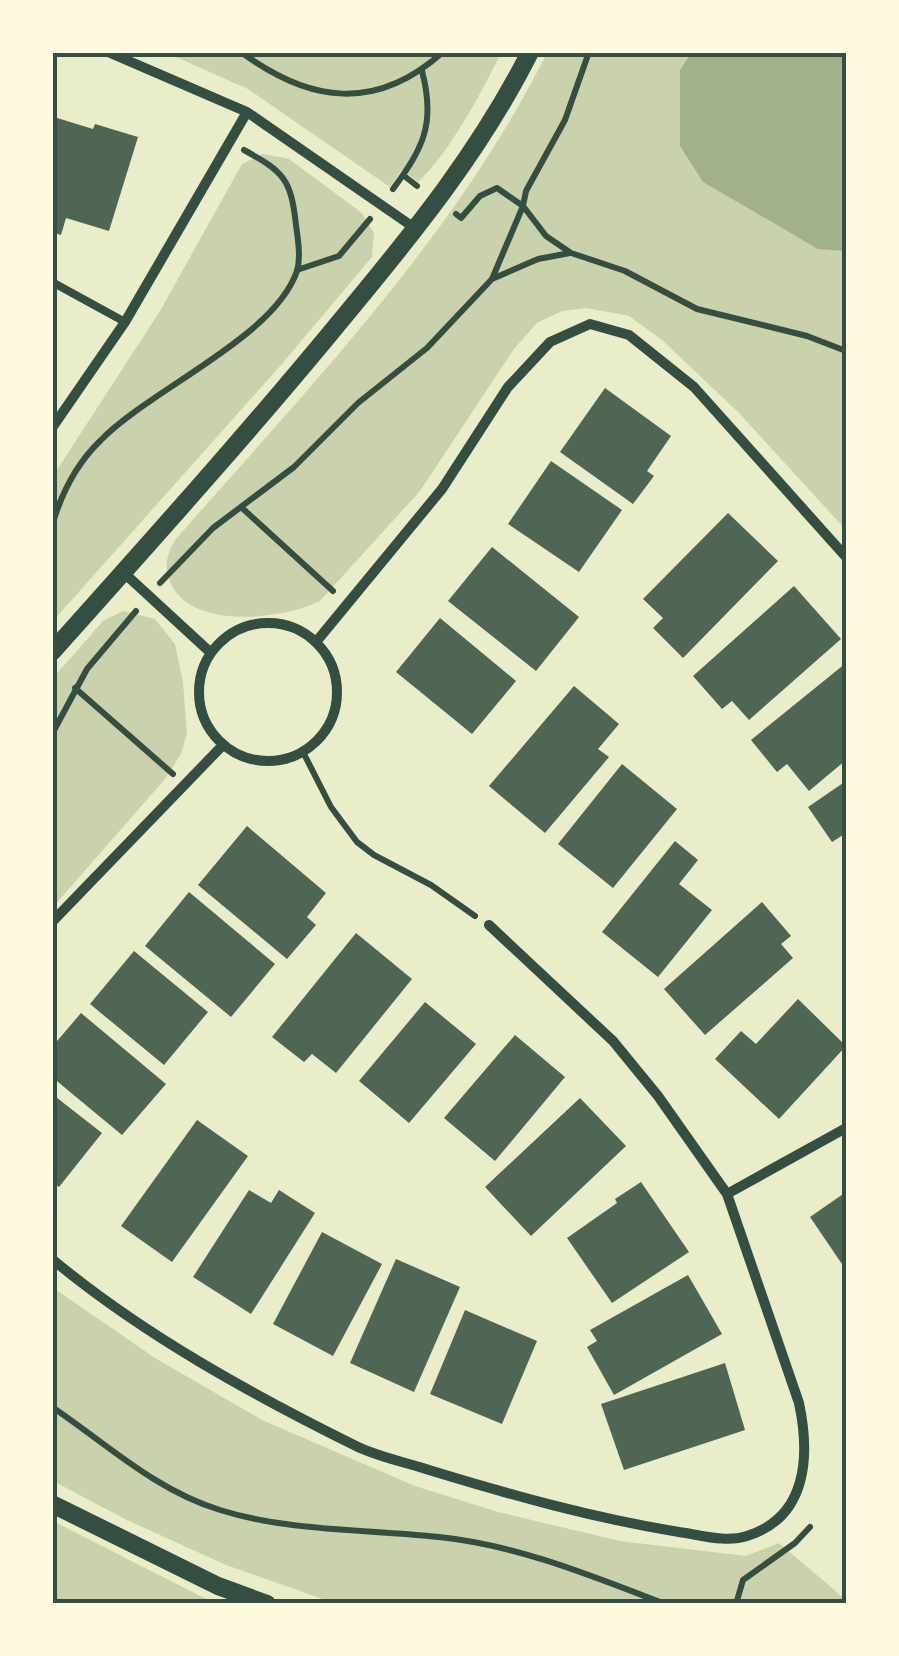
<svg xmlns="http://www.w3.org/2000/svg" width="899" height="1656" font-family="Inter,sans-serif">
	<rect width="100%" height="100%" fill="#e9edc9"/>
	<path fill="#cad2ad" d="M 167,53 L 501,53 C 481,93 451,151 418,182 L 402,169 L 390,187 L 248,89 Z
		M 547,53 L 846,53 L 846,530 L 739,413 L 662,340 L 629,316 L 587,308 L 562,311 L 537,323 L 514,349 L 420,491 L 320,601 C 284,619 195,630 172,586 C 163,569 166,556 175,540 C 310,386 454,238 547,53 Z
		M 263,154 L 289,159 L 362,213 L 374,233 L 372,257 L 281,365 L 53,621 L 53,476 L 160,311 L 242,164 Z
		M 123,611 L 155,619 L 175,644 L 183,682 L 187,733 L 181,754 L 165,779 L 53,907 L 53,678 L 103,621 Z
		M 52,1287 L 155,1358 L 262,1420 L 415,1486 L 498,1512 L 620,1541 L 746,1556 L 779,1543 L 846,1600 L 846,1603 L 334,1603 L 226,1565 L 127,1520 L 53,1481 Z
		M 53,1521 L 214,1603 L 215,1603 L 53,1603 Z"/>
	<path fill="#a3b18a" d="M 691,53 L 846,53 L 846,251 L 818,249 L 703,182 L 680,146 L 680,70 Z"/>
	<path fill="#4f6655" d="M 54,117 L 93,129 L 95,124 L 138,137 L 109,231 L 66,218 L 61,235 L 52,232 Z
		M 605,388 L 671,436 L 647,471 L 654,476 L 633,504 L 560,452 Z
		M 551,461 L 622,510 L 579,572 L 508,524 Z
		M 728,513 L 778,561 L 683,658 L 653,628 L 663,618 L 643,599 Z
		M 492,547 L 579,617 L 536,671 L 448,601 Z
		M 794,586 L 841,639 L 749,720 L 732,701 L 722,709 L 693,676 Z
		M 440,618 L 516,681 L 472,734 L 396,672 Z
		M 846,663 L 846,760 L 809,791 L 787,764 L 777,772 L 751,740 Z
		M 574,686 L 619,724 L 598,749 L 609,757 L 545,833 L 489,786 Z
		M 622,764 L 677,809 L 613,888 L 558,844 Z
		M 846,781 L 846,841 L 843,835 L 832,842 L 808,807 Z
		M 247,826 L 326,893 L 307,917 L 316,925 L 287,959 L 198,885 Z
		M 675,841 L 698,860 L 679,884 L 712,910 L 658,977 L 602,932 Z
		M 189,892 L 275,964 L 231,1017 L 145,946 Z
		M 762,902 L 791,936 L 781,944 L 793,958 L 705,1035 L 664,989 Z
		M 356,933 L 412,979 L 336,1073 L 312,1054 L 304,1062 L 272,1037 Z
		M 134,951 L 208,1012 L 164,1065 L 90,1004 Z
		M 798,999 L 846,1046 L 779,1119 L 715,1059 L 741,1031 L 756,1044 Z
		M 425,1002 L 476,1044 L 409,1123 L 359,1081 Z
		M 81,1013 L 166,1084 L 122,1135 L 52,1077 L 52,1047 Z
		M 515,1035 L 565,1077 L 495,1161 L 444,1118 Z
		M 52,1094 L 102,1133 L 59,1187 L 52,1182 Z
		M 580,1098 L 626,1146 L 531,1236 L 485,1187 Z
		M 197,1120 L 248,1156 L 172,1262 L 121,1226 Z
		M 641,1182 L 689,1252 L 612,1303 L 567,1238 L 617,1203 L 615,1199 Z
		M 249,1190 L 271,1203 L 279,1190 L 315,1213 L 251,1314 L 193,1277 Z
		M 846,1192 L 846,1270 L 810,1217 Z
		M 322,1232 L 382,1264 L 333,1356 L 273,1324 Z
		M 396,1259 L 460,1287 L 414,1392 L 350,1363 Z
		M 688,1275 L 722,1334 L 614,1395 L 587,1347 L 597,1341 L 590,1330 Z
		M 465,1310 L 537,1341 L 502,1424 L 430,1394 Z
		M 725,1363 L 745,1430 L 624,1470 L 601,1404 Z"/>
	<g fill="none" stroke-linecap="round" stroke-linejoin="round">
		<path stroke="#344e41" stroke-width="6" d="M 241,52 C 310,103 376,112 443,52
			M 403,175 L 417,186
			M 393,189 C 423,148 436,124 422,71
			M 456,214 L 461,218 L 480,196 L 497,188 L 523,206 L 546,236 L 571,253 L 625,271 L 697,309 L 807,336 L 846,351
			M 297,270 L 339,256 L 370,219
			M 492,279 L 538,259 L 570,253
			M 241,507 L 333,591
			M 52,526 C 61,494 77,463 101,440 C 152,388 274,338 297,271 C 301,257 298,240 296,225 C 291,179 284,172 244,150
			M 160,583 L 213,528 L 294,467 L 358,403 L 427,348 L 492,279 L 523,206 L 526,191 L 565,120 L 589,52
			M 75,688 L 173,774
			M 52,734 L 87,669 L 136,611
			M 303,752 L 331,807 L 357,842 L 374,855 L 431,885 L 475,916
			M 52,1407 C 107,1444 155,1490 220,1510 C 290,1532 367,1529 439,1537 C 517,1545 592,1576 665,1604
			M 736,1604 L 743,1580 L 795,1543 L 810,1527"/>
		<path stroke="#344e41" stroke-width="8" d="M 52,282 L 125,322"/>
		<path stroke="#344e41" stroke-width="10" d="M 108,52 L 247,112 L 416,229
			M 52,428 L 125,322 L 247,112
			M 123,572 L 211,653
			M199 692a69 69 0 1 1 138 0a69 69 0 1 1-138 0Z
			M 316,642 L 442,489 L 508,387 L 550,342 L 590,324 L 629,335 L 694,387 L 846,557
			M 52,922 L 223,745
			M 727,1194 L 846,1128
			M 52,1259 C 142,1334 251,1394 356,1446 C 378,1457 405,1462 429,1470 C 511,1495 593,1518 679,1532 C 701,1535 726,1543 747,1536 C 808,1517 810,1455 799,1403 L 727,1194 L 658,1096 L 613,1041 L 489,925"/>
		<path stroke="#344e41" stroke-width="18" d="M 52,652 C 152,540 252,429 347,313 C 415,231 482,148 530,52
			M 52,1504 L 218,1586 L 267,1604"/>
	</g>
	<rect width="899" height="1656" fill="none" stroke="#fefae0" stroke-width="110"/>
	<rect x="55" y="55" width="789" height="1546" fill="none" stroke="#344e41" stroke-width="4"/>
</svg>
